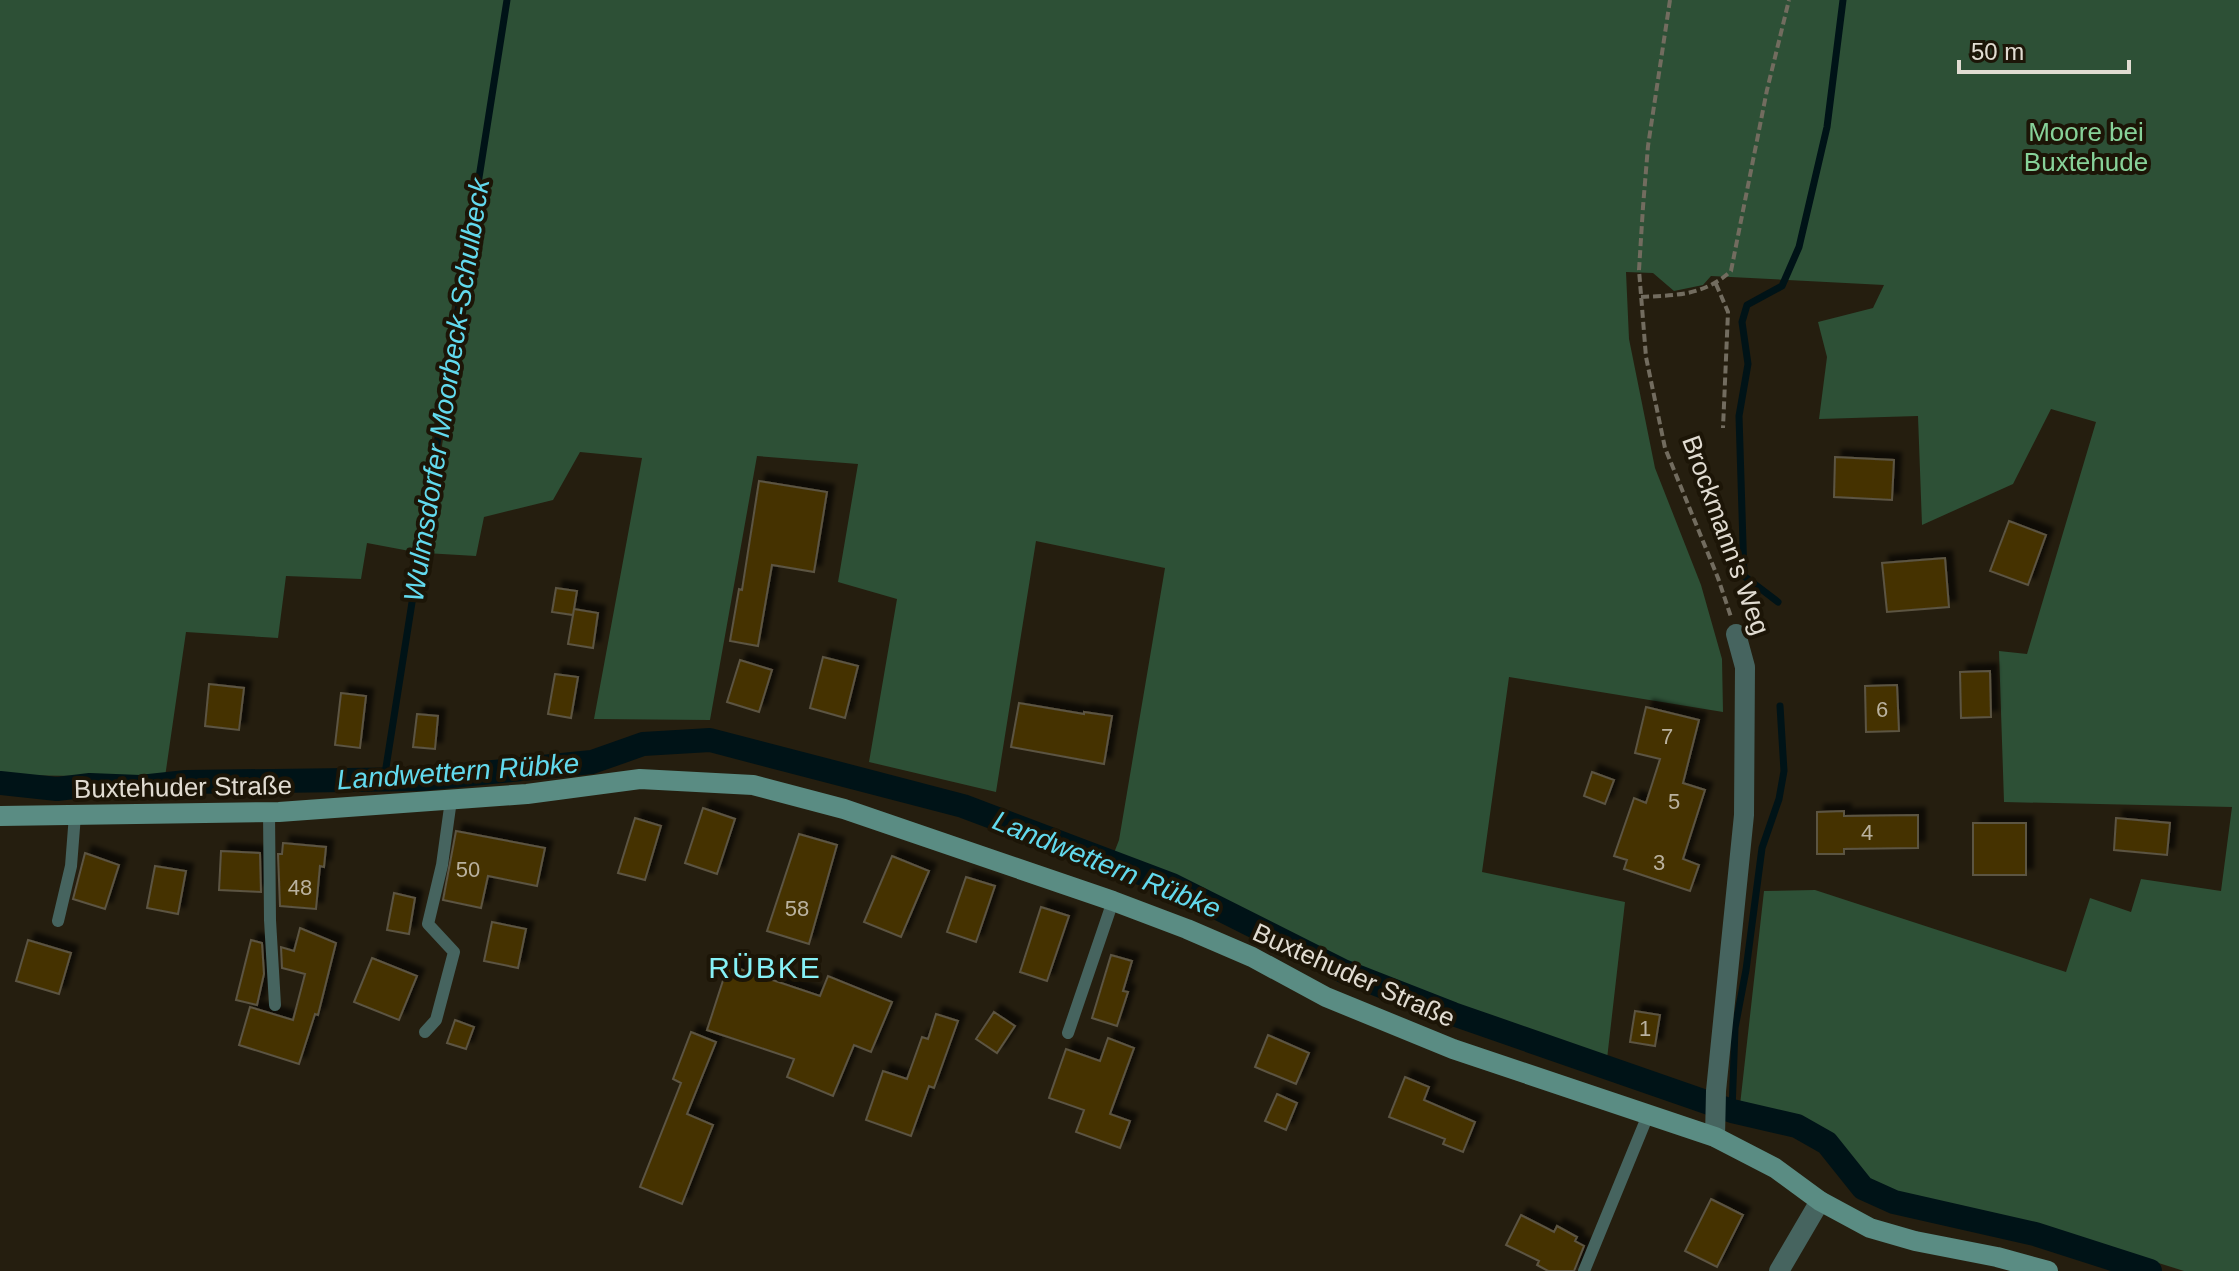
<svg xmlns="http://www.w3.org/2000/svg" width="2239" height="1271" font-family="Helvetica,sans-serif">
	<defs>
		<filter id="shadow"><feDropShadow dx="7" dy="-7" stdDeviation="2" flood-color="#0009"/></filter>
	</defs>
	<rect width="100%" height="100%" fill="#251e0f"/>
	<path fill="#2d5036" d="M 0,0 L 2239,0 L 2239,1271 L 2184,1271 L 2047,1228 L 1896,1197 L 1867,1185 L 1835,1141 L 1804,1122 L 1740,1105 L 1764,891 L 1815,890 L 2066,972 L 2090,898 L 2131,912 L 2141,879 L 2221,891 L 2232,807 L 2004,802 L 1999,651 L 2027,654 L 2096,422 L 2051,409 L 2013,484 L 1922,525 L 1918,416 L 1819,419 L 1827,357 L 1818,322 L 1873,308 L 1884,285 L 1711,276 L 1703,285 L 1674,291 L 1653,273 L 1626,272 L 1629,339 L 1655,468 L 1701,585 L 1722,659 L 1723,712 L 1509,677 L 1482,872 L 1625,902 L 1607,1059 L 1456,1006 L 1317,951 L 1114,853 L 1119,840 L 1165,568 L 1036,541 L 996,792 L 869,762 L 897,599 L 838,582 L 858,464 L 757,456 L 710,720 L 594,719 L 642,458 L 580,452 L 553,500 L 484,517 L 476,556 L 425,553 L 479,212 L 466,212 L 415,552 L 367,543 L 361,579 L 286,576 L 278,638 L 186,632 L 165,777 L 0,775 Z"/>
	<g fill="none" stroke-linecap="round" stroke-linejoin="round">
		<path stroke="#001317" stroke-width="7" d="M 1778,602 L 1744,576 L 1739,416 L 1748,364 L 1742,322 L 1747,305 L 1782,286 L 1799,247 L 1827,127 L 1843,0
			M 384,780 L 507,0
			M 1732,1111 L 1735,1028 L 1746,970 L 1762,848 L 1779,799 L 1784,771 L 1780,706"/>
		<path stroke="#001317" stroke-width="24" d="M 0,783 L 57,789 L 90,785 L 140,787 L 186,782 L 422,779 L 592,762 L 643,744 L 710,740 L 963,806 L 1172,885 L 1343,971 L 1453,1014 L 1732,1111 L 1797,1126 L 1827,1143 L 1863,1188 L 1894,1202 L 2035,1234 L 2150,1271"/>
	</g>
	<path fill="#453305" stroke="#5c5443" stroke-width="2" filter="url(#shadow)" d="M 1835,457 L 1894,460 L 1892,500 L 1834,497 Z
		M 759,481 L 827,492 L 814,572 L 772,565 L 758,646 L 730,641 L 739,589 L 742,590 Z
		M 2009,521 L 2046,535 L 2028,585 L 1990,571 Z
		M 1945,558 L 1949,607 L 1887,612 L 1882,563 Z
		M 556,588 L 577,591 L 573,615 L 552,612 Z
		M 574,609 L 598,613 L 593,648 L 568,644 Z
		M 823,657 L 858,666 L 845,718 L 810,708 Z
		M 740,660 L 772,670 L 759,712 L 727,702 Z
		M 1990,671 L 1991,717 L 1961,718 L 1960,672 Z
		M 555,674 L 578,677 L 571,718 L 548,714 Z
		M 209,684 L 244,688 L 239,730 L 205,726 Z
		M 1897,685 L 1899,731 L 1866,732 L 1865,686 Z
		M 341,693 L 366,696 L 360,748 L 335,745 Z
		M 1019,703 L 1084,714 L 1084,712 L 1112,716 L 1104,764 L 1011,747 Z
		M 1646,707 L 1699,720 L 1683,783 L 1705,790 L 1683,859 L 1699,865 L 1690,891 L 1624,869 L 1627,860 L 1614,856 L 1634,798 L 1646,803 L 1660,759 L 1635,753 Z
		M 417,714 L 438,716 L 435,749 L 413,747 Z
		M 1592,772 L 1614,780 L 1605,804 L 1584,796 Z
		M 703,808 L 735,819 L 717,874 L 685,863 Z
		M 1844,811 L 1844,816 L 1918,815 L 1918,848 L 1844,849 L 1844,854 L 1817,854 L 1817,812 Z
		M 635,818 L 661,826 L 645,880 L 618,873 Z
		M 2116,818 L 2170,823 L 2167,855 L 2114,850 Z
		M 1973,823 L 2026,823 L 2026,875 L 1973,875 Z
		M 456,831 L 545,848 L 537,886 L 488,876 L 481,908 L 443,900 Z
		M 799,834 L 837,845 L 809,944 L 767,931 Z
		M 283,843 L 326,847 L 324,867 L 320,866 L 316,909 L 280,906 L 278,854 L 282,854 Z
		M 221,851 L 260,853 L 261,892 L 219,890 Z
		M 85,853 L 119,865 L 105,909 L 73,899 Z
		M 892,856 L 929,871 L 901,937 L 864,922 Z
		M 155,866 L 186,871 L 178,914 L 147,908 Z
		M 966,877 L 995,886 L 976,942 L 947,932 Z
		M 394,893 L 415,898 L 409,934 L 387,930 Z
		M 1041,907 L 1069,916 L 1047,981 L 1020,972 Z
		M 492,922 L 526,929 L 518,968 L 484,961 Z
		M 300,928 L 336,943 L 318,1015 L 315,1014 L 299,1064 L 239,1045 L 250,1007 L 293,1020 L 305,974 L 282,968 L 281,947 L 294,951 Z
		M 28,940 L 71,953 L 59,994 L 16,981 Z
		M 251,940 L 262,943 L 264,974 L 257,1005 L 236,1000 Z
		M 1111,955 L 1132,961 L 1123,991 L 1128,992 L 1117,1026 L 1092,1018 Z
		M 372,958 L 417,976 L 399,1020 L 354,1002 Z
		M 728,965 L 820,996 L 828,976 L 892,1002 L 871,1052 L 854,1045 L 833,1096 L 787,1077 L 794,1059 L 707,1030 Z
		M 1635,1011 L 1660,1015 L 1655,1046 L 1630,1042 Z
		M 994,1012 L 1015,1026 L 997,1053 L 976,1039 Z
		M 936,1014 L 958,1021 L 934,1088 L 929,1086 L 911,1136 L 866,1120 L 883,1071 L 907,1079 L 922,1037 L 928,1039 Z
		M 455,1020 L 474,1027 L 466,1049 L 447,1043 Z
		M 691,1032 L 716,1042 L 687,1114 L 713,1125 L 682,1204 L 640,1187 L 681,1083 L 673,1079 Z
		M 1268,1035 L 1309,1053 L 1296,1084 L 1255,1067 Z
		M 1108,1038 L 1134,1048 L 1110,1114 L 1130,1121 L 1120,1148 L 1076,1132 L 1084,1110 L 1049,1098 L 1066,1049 L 1100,1061 Z
		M 1405,1077 L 1429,1087 L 1424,1100 L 1475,1122 L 1463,1152 L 1443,1144 L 1445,1139 L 1389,1117 Z
		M 1277,1094 L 1297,1103 L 1286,1130 L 1265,1121 Z
		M 1711,1199 L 1743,1215 L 1717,1267 L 1685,1251 Z
		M 1521,1215 L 1554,1232 L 1557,1226 L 1577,1237 L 1575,1241 L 1584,1246 L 1574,1271 L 1548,1271 L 1537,1265 L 1539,1261 L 1506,1245 Z"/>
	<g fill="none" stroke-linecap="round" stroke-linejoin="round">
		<path stroke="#726c5f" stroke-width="4" stroke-dasharray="8 4" stroke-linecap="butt" d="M 1670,0 L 1648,146 L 1643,207 L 1639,270 L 1646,357 L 1665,448 L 1718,578 L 1731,617
			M 1716,284 L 1728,312 L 1723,428
			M 1641,297 C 1677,295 1703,296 1731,271 L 1767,90 L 1789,0"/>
		<path stroke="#46645f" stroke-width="12" d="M 269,812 L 270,920 L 275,1005
			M 58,921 L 71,866 L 75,815
			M 425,1032 L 436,1020 L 454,952 L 428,924 L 442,865 L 451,800
			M 1068,1033 L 1113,901
			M 1584,1271 L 1648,1115"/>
		<path stroke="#46645f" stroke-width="20" d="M 1715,1137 L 1716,1091 L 1744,815 L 1745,667 L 1736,634
			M 1779,1271 L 1820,1201"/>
		<path stroke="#5a8c83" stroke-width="20" d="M 0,816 L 279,812 L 527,794 L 640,779 L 753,785 L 844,809 L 1113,901 L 1187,929 L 1252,957 L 1326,997 L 1453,1049 L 1715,1137 L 1775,1168 L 1820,1201 L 1870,1228 L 1915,1241 L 1997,1257 L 2048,1271"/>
	</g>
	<g text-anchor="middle" stroke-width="8" stroke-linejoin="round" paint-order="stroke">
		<g font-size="22" fill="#bab29f">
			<text x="1882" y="717">6</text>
			<text x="1667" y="744">7</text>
			<text x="1674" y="809">5</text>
			<text x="1867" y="840">4</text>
			<text x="1659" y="870">3</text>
			<text x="468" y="877">50</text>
			<text x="300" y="895">48</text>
			<text x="797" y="916">58</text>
			<text x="1645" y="1036">1</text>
		</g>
		<g font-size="26" fill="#87d299" stroke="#1c1507">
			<text x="2086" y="141">Moore bei<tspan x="2086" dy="30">Buxtehude</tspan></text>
		</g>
		<g font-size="26" fill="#e1dcd2" stroke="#1c1507">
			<text transform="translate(1726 535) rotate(70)" y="9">Brockmann's Weg</text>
			<text transform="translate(183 787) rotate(-1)" y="9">Buxtehuder Straße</text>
			<text transform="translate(1354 975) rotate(24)" y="9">Buxtehuder Straße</text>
		</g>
		<g font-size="28" font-style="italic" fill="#62daee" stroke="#1c1507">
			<text transform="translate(446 390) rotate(-81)" y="10">Wulmsdorfer Moorbeck-Schulbeck</text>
			<text transform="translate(458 771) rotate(-4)" y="10">Landwettern Rübke</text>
			<text transform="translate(1107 864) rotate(22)" y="10">Landwettern Rübke</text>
		</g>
		<g font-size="30" letter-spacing="2" fill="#86f1f6" stroke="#1c1507">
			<text x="765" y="978">RÜBKE</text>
		</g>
	</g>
	<path d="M1959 60v12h170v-12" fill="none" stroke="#e1dcd2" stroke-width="4"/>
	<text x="1971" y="60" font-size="24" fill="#e1dcd2" stroke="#1c1507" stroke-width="6" paint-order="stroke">50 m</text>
</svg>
